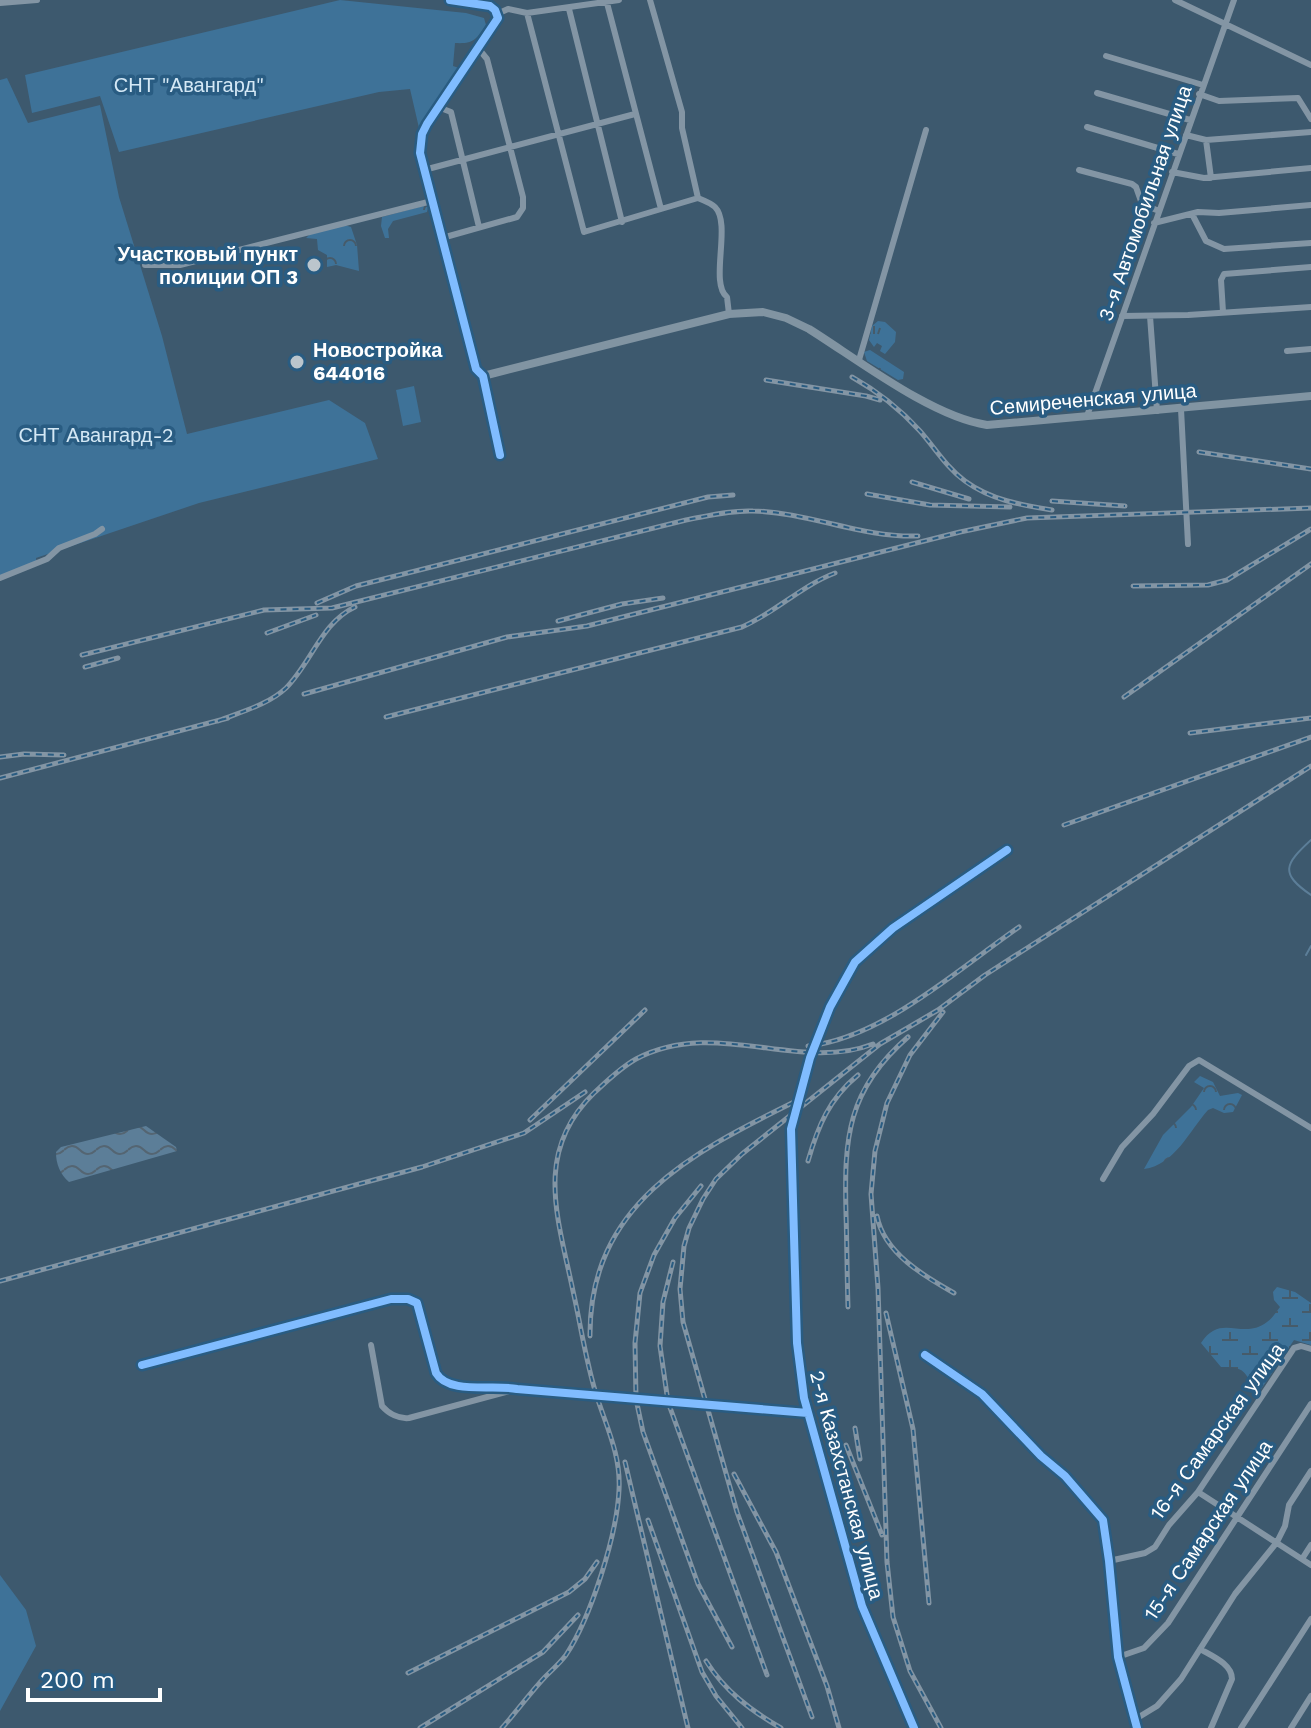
<svg xmlns="http://www.w3.org/2000/svg" width="1311" height="1728" font-family="'Work Sans',sans-serif">
	<defs>
		<pattern id="grass-tufts" width="24" height="20" patternUnits="userSpaceOnUse" patternTransform="scale(2)"><rect width="24" height="20" fill="#3e7298"/><path d="M3 7l-1-3M5 7V3M7 7l1-3M15 17l-1-3M17 17v-4M19 17l1-3" fill="none" stroke="#465b6a"/></pattern>
		<pattern id="forest-crowns" width="20" height="18" patternUnits="userSpaceOnUse" patternTransform="scale(2)"><rect width="20" height="18" fill="#3e7298"/><path d="M2 6a3 3 0 1 1 6 0M12 15a3 3 0 1 1 6 0" fill="none" stroke="#465b6a"/></pattern>
		<pattern id="wetland-marsh" width="20" height="14" patternUnits="userSpaceOnUse" patternTransform="scale(2)"><rect width="20" height="14" fill="#3e7298"/><path d="M1 5h8M5 5V1M11 12h8M15 12V8" fill="none" stroke="#465b6a"/></pattern>
		<pattern id="water-waves" width="16" height="10" patternUnits="userSpaceOnUse" patternTransform="scale(2)"><rect width="16" height="10" fill="#5c7e98"/><path d="M0 5q4-4 8 0t8 0" fill="none" stroke="#546572"/></pattern>
	</defs>
	<rect width="100%" height="100%" fill="#3d596e"/>
	<path fill="url(#grass-tufts)" d="M 878,321 L 885,322 L 896,332 L 895,342 L 885,354 L 880,351 L 882,346 L 877,343 L 874,347 L 869,340 L 872,326 Z
		M 870,350 L 904,372 L 903,379 L 898,380 L 867,361 L 864,352 Z"/>
	<path fill="url(#forest-crowns)" d="M 423,206 L 428,207 L 427,212 L 393,221 L 388,229 L 389,238 L 385,238 L 381,226 L 382,217 Z
		M 344,225 L 351,227 L 357,245 L 359,271 L 336,265 L 327,267 L 327,255 L 318,250 L 317,239 L 306,238 L 311,233 Z
		M 1200,1076 L 1213,1082 L 1220,1096 L 1238,1093 L 1242,1095 L 1233,1112 L 1224,1113 L 1213,1108 L 1208,1110 C 1189,1131 1175,1165 1144,1169 L 1163,1135 L 1191,1107 L 1204,1088 L 1194,1082 Z"/>
	<path fill="url(#wetland-marsh)" d="M 1277,1287 L 1295,1292 L 1311,1303 L 1311,1345 L 1294,1340 L 1261,1389 L 1256,1388 C 1242,1372 1247,1367 1221,1367 L 1201,1343 C 1221,1312 1242,1341 1267,1322 C 1272,1319 1276,1312 1280,1307 L 1274,1300 L 1273,1292 Z"/>
	<path fill="#3e7298" d="M 340,0 L 466,13 L 484,18 L 486,25 C 476,40 473,44 455,43 L 453,66 L 459,68 L 419,128 L 410,89 L 379,92 L 119,152 L 100,96 L 32,113 L 25,75 Z
		M 7,78 L 28,123 L 100,105 L 119,197 L 162,336 L 187,434 L 329,400 L 365,423 L 378,459 L 199,503 L 36,558 L 37,564 L 0,579 L 0,80 Z
		M 414,386 L 421,422 L 403,426 L 396,390 Z
		M 0,1575 L 26,1610 L 36,1646 L 0,1711 Z"/>
	<path fill="url(#water-waves)" d="M 146,1126 L 176,1147 L 177,1151 L 69,1182 C 60,1174 56,1164 56,1152 L 61,1147 Z"/>
	<g fill="none" stroke-linecap="round" stroke-linejoin="round">
		<path stroke="#5c7e98" stroke-width="2" d="M 1311,840 C 1285,864 1279,873 1311,895
			M 1306,955 L 1311,946"/>
		<path stroke="#8395a4" stroke-width="6" d="M 450,0 L 490,6 L 495,10 L 498,18 L 427,124 L 422,134 L 420,153 L 476,369 L 483,376 L 500,455
			M 650,0 L 682,112 L 682,128 L 698,198
			M 1175,0 L 1311,65
			M 0,3 L 37,0
			M 607,3 L 661,209
			M 569,9 L 622,222
			M 527,13 L 584,232 L 698,198
			M 497,14 L 508,9 L 527,13 L 619,0
			M 1106,56 L 1203,85
			M 1097,93 L 1190,120
			M 1199,94 L 1219,101 L 1298,98 L 1311,119
			M 438,107 L 451,112 L 479,227
			M 1087,127 L 1178,154
			M 1186,135 L 1206,140 L 1311,132
			M 1206,140 L 1211,178
			M 424,170 L 635,114
			M 1079,170 L 1132,184 L 1136,187 L 1142,204 L 1159,211
			M 1172,172 L 1204,178 L 1311,168
			M 698,198 C 703,200 711,203 715,207 C 732,224 709,283 727,297 L 729,314
			M 1192,214 L 1206,241 L 1224,249 L 1311,243
			M 1154,223 L 1198,212 L 1219,213 L 1311,205
			M 442,238 L 517,217 L 523,208 L 523,197 L 487,59 L 478,48
			M 145,265 L 180,265 L 432,201
			M 1223,312 L 1221,280 L 1224,274 L 1311,267
			M 1122,316 L 1188,315 L 1311,307
			M 1150,316 L 1157,411
			M 1287,351 L 1311,349
			M 859,360 L 926,130
			M 1181,409 L 1188,544
			M 1087,416 L 1234,0
			M 0,578 L 47,559 L 59,548 L 95,534 L 102,529
			M 1103,1179 L 1122,1147 L 1153,1114 L 1189,1066 L 1199,1060 L 1311,1128
			M 371,1345 L 382,1406 C 389,1414 399,1419 409,1418 L 513,1390
			M 925,1355 L 982,1394 L 1041,1456 L 1065,1476 L 1103,1520 L 1109,1561 L 1118,1657 L 1137,1728
			M 142,1365 L 391,1299 L 408,1299 L 417,1303 L 436,1373 C 449,1395 494,1384 517,1389 L 808,1413
			M 1198,1492 L 1311,1565
			M 1302,1559 L 1311,1545
			M 1109,1561 L 1145,1553 L 1155,1547 L 1169,1525 L 1198,1492 L 1294,1348 L 1301,1346 L 1311,1349
			M 1200,1649 C 1212,1656 1232,1664 1232,1679 L 1211,1728
			M 1118,1657 L 1144,1648 L 1168,1623 L 1311,1404
			M 1134,1720 L 1157,1706 L 1181,1679 L 1235,1594 L 1277,1542 L 1285,1526 L 1289,1505 L 1311,1471
			M 914,1728 L 862,1606 L 804,1398 L 797,1343 L 791,1129 L 810,1058 L 830,1007 L 855,962 L 893,928 L 1007,850
			M 1241,1728 L 1311,1619
			M 1291,1728 L 1311,1696"/>
		<path stroke="#8194a2" stroke-width="8" d="M 483,376 L 729,314 L 763,312 L 786,318 L 809,329 C 857,359 932,417 987,425 L 1311,396"/>
		<g stroke="#8395a4" stroke-width="5">
			<path id="rail" d="M 852,377 C 877,391 900,409 920,431 C 935,448 946,467 965,481 C 991,500 1021,505 1052,510
				M 766,380 L 866,396 L 880,400
				M 1199,452 L 1311,469
				M 912,482 L 969,499
				M 867,494 L 930,505 L 1010,507
				M 1052,501 L 1125,506
				M 1133,586 L 1208,585 L 1227,580 L 1311,529
				M 317,603 L 356,586 L 708,497 L 733,495
				M 558,621 L 622,604 L 663,598
				M 267,633 L 316,615
				M 82,655 L 264,610 L 332,608 L 686,520 C 708,516 731,510 753,511 C 809,512 861,538 918,536
				M 85,667 L 118,658
				M 304,694 L 507,637 L 587,626 L 960,532 L 1027,518 L 1311,508
				M 1124,697 L 1311,564
				M 386,717 L 742,627 C 776,612 801,586 835,573
				M 218,721 C 240,712 268,705 286,688 C 311,663 322,622 355,607
				M 1190,733 L 1311,718
				M 0,757 L 24,754 L 64,755
				M 0,778 L 228,718
				M 1064,825 L 1311,737
				M 808,1046 C 883,1038 958,969 1019,927
				M 530,1120 L 645,1010
				M 808,1161 C 818,1126 829,1099 858,1075
				M 701,1186 L 675,1218 L 654,1255 L 640,1293 L 635,1343 L 636,1399 L 643,1432 L 698,1584 L 732,1647
				M 877,1216 C 884,1253 924,1276 954,1293
				M 673,1262 L 663,1302 L 660,1346 L 668,1402 L 767,1675
				M 0,1281 L 422,1167 L 524,1133 L 585,1092
				M 848,1307 C 847,1276 847,1245 846,1214 C 844,1138 847,1090 908,1037
				M 886,1313 L 913,1429 L 929,1603
				M 590,1336 C 589,1205 691,1153 794,1102
				M 855,1428 L 860,1459
				M 846,1445 L 882,1535
				M 625,1462 L 688,1728
				M 734,1474 L 776,1552 L 827,1686 L 839,1728
				M 648,1520 L 702,1672 L 716,1696 L 742,1728
				M 706,1661 C 725,1691 750,1710 781,1728
				M 408,1673 L 569,1592 L 585,1579 L 597,1562
				M 812,1717 L 737,1512 L 683,1322 L 680,1289 L 684,1246 L 689,1228 L 703,1199 L 716,1179 L 742,1154 L 880,1044 L 938,1010 L 985,975 L 1311,766
				M 420,1728 L 543,1652 L 578,1615
				M 502,1728 C 517,1711 530,1693 545,1677 C 552,1670 560,1663 566,1655 C 591,1617 617,1535 619,1490 C 621,1456 607,1428 597,1397 C 586,1363 581,1326 573,1291 C 558,1218 533,1152 594,1093 C 607,1081 620,1068 636,1059 C 716,1017 798,1073 873,1044
				M 941,1728 L 910,1671 L 893,1617 L 887,1562 L 878,1288 L 871,1194 L 875,1151 L 887,1103 L 910,1055 L 943,1012"/>
		</g>
		<use href="#rail" stroke="#295c82" stroke-width="2" stroke-dasharray="6" stroke-linecap="butt"/>
		<g stroke="#295c82" stroke-width="13">
			<path id="cycleway" d="M 450,0 L 490,6 L 495,10 L 498,18 L 427,124 L 422,134 L 420,153 L 476,369 L 483,376 L 500,455
				M 925,1355 L 982,1394 L 1041,1456 L 1065,1476 L 1103,1520 L 1109,1561 L 1118,1657 L 1137,1728
				M 142,1365 L 391,1299 L 408,1299 L 417,1303 L 436,1373 C 449,1395 494,1384 517,1389 L 808,1413
				M 914,1728 L 862,1606 L 804,1398 L 797,1343 L 791,1129 L 810,1058 L 830,1007 L 855,962 L 893,928 L 1007,850"/>
		</g>
		<use href="#cycleway" stroke="#80bcff" stroke-width="8"/>
	</g>
	<g fill="#bbc5cc" stroke="#295c82" stroke-width="3">
		<circle cx="314" cy="265" r="8"/>
		<circle cx="297" cy="362" r="8"/>
	</g>
	<g text-anchor="middle" stroke-width="7" stroke-linejoin="round" paint-order="stroke">
		<g font-size="20" fill="#d4e8f5" stroke="#295c82">
			<text x="189" y="92">СНТ "Авангард"</text>
			<text x="96" y="442">СНТ Авангард-2</text>
		</g>
		<g font-size="20" fill="#fff" stroke="#295c82">
			<text transform="translate(1145 203) rotate(-71)" y="7">3-я Автомобильная улица</text>
			<text transform="translate(1093 399) rotate(-5)" y="7">Семиреченская улица</text>
			<text transform="translate(1217 1431) rotate(-54)" y="7">16-я Самарская улица</text>
			<text transform="translate(847 1485) rotate(75)" y="7">2-я Казахстанская улица</text>
			<text transform="translate(1208 1530) rotate(-56)" y="7">15-я Самарская улица</text>
		</g>
		<g font-size="20" font-weight="bold" fill="#fff" stroke="#295c82" text-anchor="end">
			<text x="298" y="261">Участковый пункт<tspan x="298" dy="23">полиции ОП 3</tspan></text>
			<text x="313" y="357" text-anchor="start">Новостройка<tspan x="313" dy="23">644016</tspan></text>
		</g>
	</g>
	<path d="M28 1688v12h132v-12" fill="none" stroke="#ffffff" stroke-width="4"/>
	<text x="40" y="1688" font-size="24" fill="#ffffff" stroke="#295c82" stroke-width="6" paint-order="stroke">200 m</text>
</svg>
